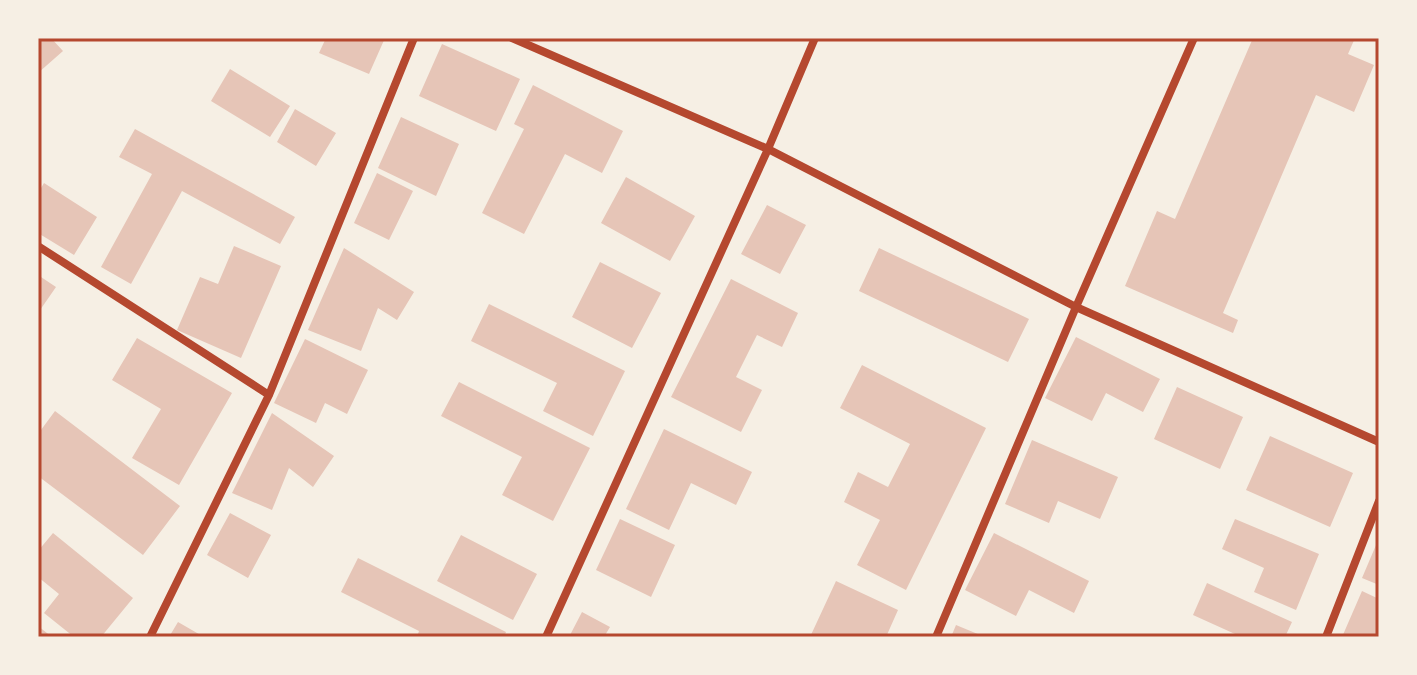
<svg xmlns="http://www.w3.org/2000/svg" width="1417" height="675" font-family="'Noto Serif',serif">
	<rect width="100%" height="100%" fill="#f6efe4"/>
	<path fill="#e6c5b7" d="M 38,38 L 51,38 L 63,51 L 38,73 Z
		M 326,38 L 385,38 L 369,74 L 319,53 Z
		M 1253,38 L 1355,38 L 1348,54 L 1374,65 L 1354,112 L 1316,95 L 1223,313 L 1238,320 L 1233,333 L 1125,286 L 1157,211 L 1175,219 Z
		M 442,44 L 520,79 L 496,131 L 419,96 Z
		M 230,69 L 290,106 L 270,137 L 211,101 Z
		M 533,85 L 623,131 L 602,173 L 565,154 L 524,234 L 482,213 L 524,129 L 514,124 Z
		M 295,109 L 336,133 L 316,166 L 277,142 Z
		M 401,117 L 459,144 L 436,196 L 378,168 Z
		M 135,129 L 295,217 L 280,244 L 182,191 L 131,284 L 101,267 L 152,174 L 119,157 Z
		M 377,173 L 413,191 L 389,240 L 354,223 Z
		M 626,177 L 695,216 L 670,261 L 601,223 Z
		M 44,183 L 97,217 L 74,255 L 38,233 L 38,193 Z
		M 767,205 L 806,225 L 780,274 L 741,254 Z
		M 234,246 L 281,266 L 241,358 L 177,330 L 200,277 L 218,284 Z
		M 344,248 L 414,292 L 397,320 L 378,308 L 361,351 L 308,330 Z
		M 879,248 L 1029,319 L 1008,362 L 859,291 Z
		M 600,262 L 661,293 L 632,348 L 572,317 Z
		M 38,275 L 56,287 L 38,313 Z
		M 731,279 L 798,313 L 782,347 L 757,335 L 736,377 L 762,390 L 741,432 L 671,397 Z
		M 489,304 L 625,371 L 593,436 L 543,411 L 557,383 L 471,341 Z
		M 1076,337 L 1160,379 L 1143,412 L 1106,393 L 1092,421 L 1045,398 Z
		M 137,338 L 232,393 L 179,485 L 132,458 L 161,409 L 112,380 Z
		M 305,339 L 368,370 L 347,414 L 325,403 L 316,423 L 274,403 Z
		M 862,365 L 986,428 L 906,590 L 857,565 L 880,520 L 844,502 L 858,472 L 888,487 L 910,444 L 840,408 Z
		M 459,382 L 590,448 L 553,521 L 502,495 L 522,457 L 441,416 Z
		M 1177,387 L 1243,417 L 1220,469 L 1154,439 Z
		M 55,411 L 180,506 L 143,555 L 38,476 L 38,434 Z
		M 272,413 L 334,456 L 313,487 L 289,468 L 272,510 L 232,493 Z
		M 664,429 L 752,472 L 736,505 L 691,483 L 669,530 L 626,509 Z
		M 1270,436 L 1353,473 L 1330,527 L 1246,490 Z
		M 1032,440 L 1118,477 L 1100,519 L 1058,501 L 1049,523 L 1005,504 Z
		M 230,513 L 271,535 L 248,578 L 207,555 Z
		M 620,519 L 675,545 L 651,597 L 596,570 Z
		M 1235,519 L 1319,554 L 1296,610 L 1254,592 L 1264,568 L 1222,549 Z
		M 53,533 L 133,598 L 101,637 L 74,637 L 44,613 L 59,594 L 38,577 L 38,551 Z
		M 994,533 L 1089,581 L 1074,613 L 1029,590 L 1016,616 L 965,590 Z
		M 461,535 L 537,574 L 513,620 L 437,581 Z
		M 1379,538 L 1379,585 L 1362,578 Z
		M 358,558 L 506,632 L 504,637 L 417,637 L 419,631 L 341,592 Z
		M 836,581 L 898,610 L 886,637 L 810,637 Z
		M 1207,583 L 1292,622 L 1285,637 L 1234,637 L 1235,634 L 1193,615 Z
		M 1362,591 L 1379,599 L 1379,637 L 1342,637 Z
		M 582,612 L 610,627 L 604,637 L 569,637 Z
		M 178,622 L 204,637 L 169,637 Z
		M 956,625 L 985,637 L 951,637 Z
		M 38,626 L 52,637 L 38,637 Z"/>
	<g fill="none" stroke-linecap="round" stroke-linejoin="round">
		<path stroke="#b5482f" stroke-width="8" d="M 512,38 L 768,149 L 1076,307 L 1379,442
			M 38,246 L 269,395
			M 150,637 L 269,395 L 414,38
			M 546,637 L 768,149 L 815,38
			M 936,637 L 1076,307 L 1194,38
			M 1326,637 L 1379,501"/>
	</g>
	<rect width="1417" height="675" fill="none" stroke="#f6efe4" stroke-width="80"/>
	<rect x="40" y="40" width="1337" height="595" fill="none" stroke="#b5482f" stroke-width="3"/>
</svg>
